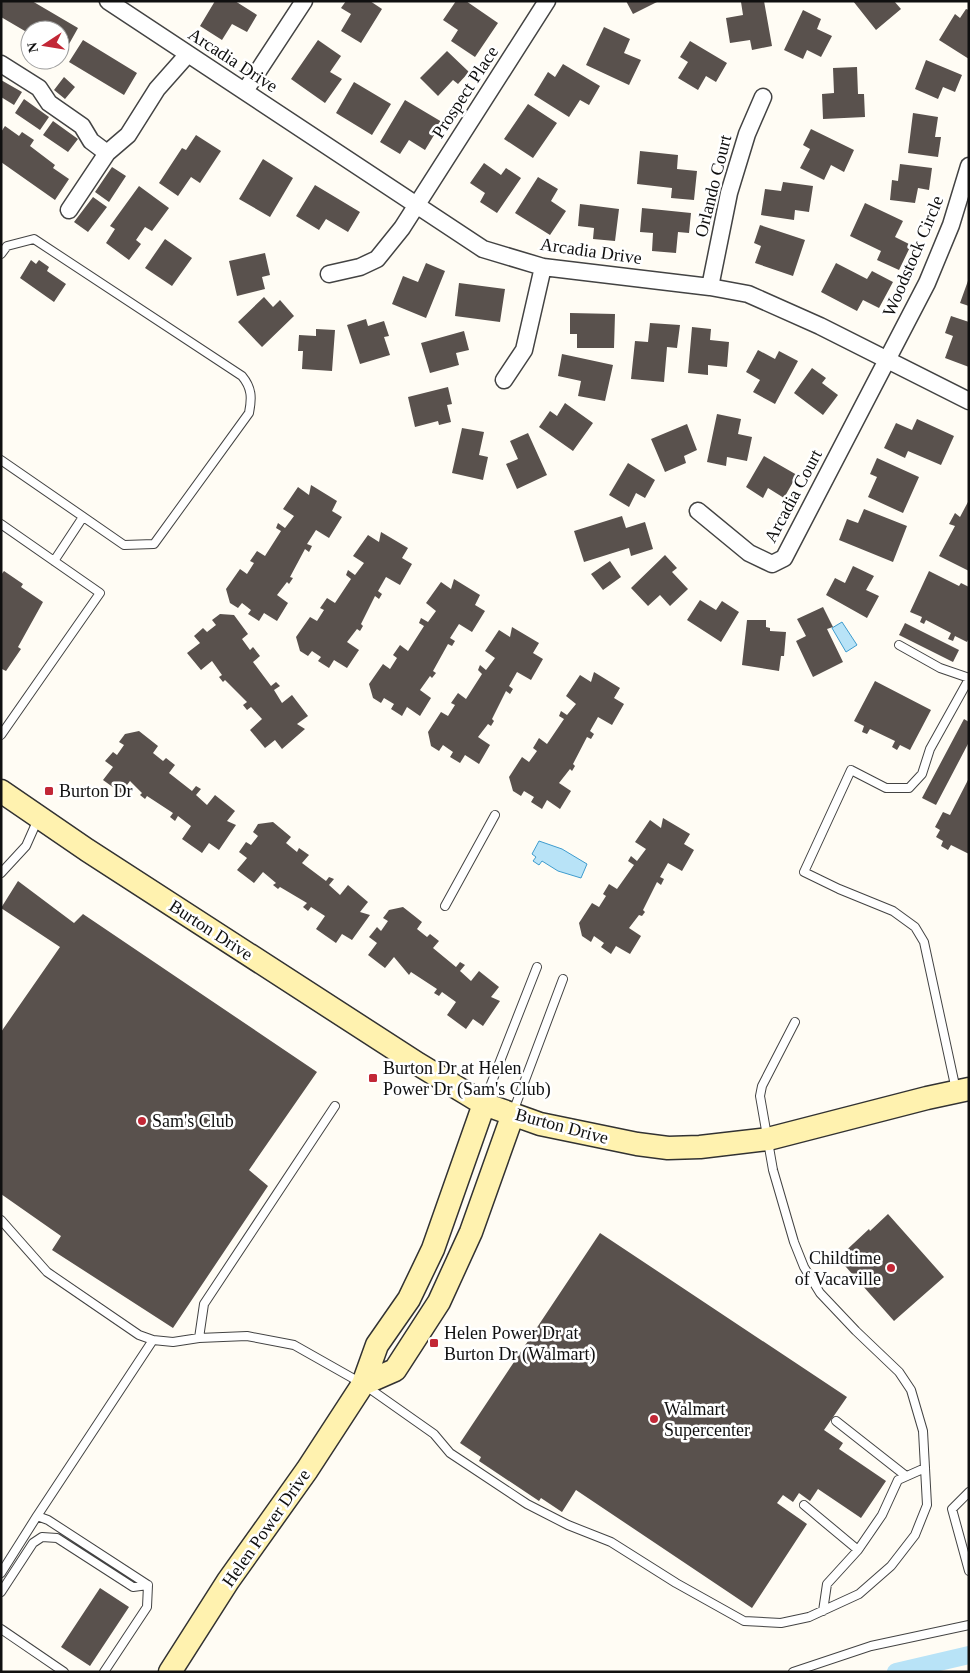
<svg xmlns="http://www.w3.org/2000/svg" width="970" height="1673" font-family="'Times New Roman',serif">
	<rect width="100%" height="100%" fill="#fffcf4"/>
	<path fill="#b8e3f7" stroke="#3f9cce" d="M 842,622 L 857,645 L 846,652 L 832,628 Z
		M 539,841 L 562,849 L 587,864 L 581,878 L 558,871 L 542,861 L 539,865 L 533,861 L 536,857 L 532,854 Z"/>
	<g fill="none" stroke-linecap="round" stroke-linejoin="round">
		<path stroke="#b8e3f7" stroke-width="18" d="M 896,1672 L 969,1655"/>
	</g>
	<path fill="#59514d" d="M 1,1 L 32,1 L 78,28 L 64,53 L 60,51 L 60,30 L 30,30 L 30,34 L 1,17 Z
		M 215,1 L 235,1 L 257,15 L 247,32 L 232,24 L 222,40 L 200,26 Z
		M 346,1 L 370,1 L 382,9 L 361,43 L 341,31 L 351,14 L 341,8 Z
		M 456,1 L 466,1 L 498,23 L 475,57 L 451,41 L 458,30 L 443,20 Z
		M 626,1 L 659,1 L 633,14 Z
		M 764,1 L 772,46 L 752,50 L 750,40 L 730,43 L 726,18 L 743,15 L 741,2 Z
		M 853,1 L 894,1 L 901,9 L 876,30 Z
		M 966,9 L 969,10 L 969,59 L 939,40 L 955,14 L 960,18 Z
		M 803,10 L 821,19 L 817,29 L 832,36 L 821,57 L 807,50 L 803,59 L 784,50 Z
		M 604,27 L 630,39 L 624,53 L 641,60 L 629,85 L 586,65 Z
		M 83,40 L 137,73 L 124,95 L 69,62 Z
		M 318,40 L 341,56 L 330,72 L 342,79 L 325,103 L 291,79 Z
		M 690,41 L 727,63 L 716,82 L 706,76 L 698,90 L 678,78 L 688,62 L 680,57 Z
		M 447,51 L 469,72 L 458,84 L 453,80 L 438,96 L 420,78 Z
		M 926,60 L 962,75 L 955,92 L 943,87 L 938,99 L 915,89 Z
		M 563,64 L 600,86 L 589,105 L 580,100 L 569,117 L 534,95 L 548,72 L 555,77 Z
		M 857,67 L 858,94 L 864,94 L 865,117 L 823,119 L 822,94 L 834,93 L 833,68 Z
		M 64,77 L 75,87 L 65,99 L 54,90 Z
		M 1,80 L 22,92 L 14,105 L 1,97 Z
		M 354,82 L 391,104 L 372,135 L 336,113 Z
		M 24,99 L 49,117 L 40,130 L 15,113 Z
		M 405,100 L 442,122 L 425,150 L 409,140 L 400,154 L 380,142 Z
		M 528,104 L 557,123 L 533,158 L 504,139 Z
		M 913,113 L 938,117 L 935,137 L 941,137 L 938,157 L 908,153 Z
		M 53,121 L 78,139 L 68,152 L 43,135 Z
		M 5,126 L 19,136 L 22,132 L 34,140 L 30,146 L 55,165 L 53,168 L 69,179 L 55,200 L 1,162 L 1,132 Z
		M 811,129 L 854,150 L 844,172 L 831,165 L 824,180 L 800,168 L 810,149 L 803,145 Z
		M 196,135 L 221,151 L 200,183 L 191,177 L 178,196 L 159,183 L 182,148 L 186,150 Z
		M 640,151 L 678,155 L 677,169 L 697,171 L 694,200 L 671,198 L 672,188 L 637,184 Z
		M 263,159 L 293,178 L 270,217 L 239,199 Z
		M 484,163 L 501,175 L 506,168 L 521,178 L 497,213 L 480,202 L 485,193 L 470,183 Z
		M 900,164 L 932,168 L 929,190 L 918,188 L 915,203 L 890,200 L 892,180 L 898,181 Z
		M 112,167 L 126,176 L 109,202 L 95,192 Z
		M 538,177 L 558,189 L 551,201 L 566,211 L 550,235 L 515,213 Z
		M 783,182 L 813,186 L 809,212 L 795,210 L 794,220 L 761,215 L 765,189 L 781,191 Z
		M 315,185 L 360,212 L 348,232 L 326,219 L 319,230 L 296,216 Z
		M 139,186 L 169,208 L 152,231 L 145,227 L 136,240 L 141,244 L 129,260 L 106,243 L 115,229 L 110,226 Z
		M 93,197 L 107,207 L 88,232 L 74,222 Z
		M 865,203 L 903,221 L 895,237 L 911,245 L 899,270 L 877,260 L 881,251 L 850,236 Z
		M 580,204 L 619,209 L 615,241 L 593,239 L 594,228 L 578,226 Z
		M 642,208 L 691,213 L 689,233 L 678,232 L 676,253 L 652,251 L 653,233 L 640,232 Z
		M 760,225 L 805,240 L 793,276 L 755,263 L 761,246 L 754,243 Z
		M 165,239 L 192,258 L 172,286 L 145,268 Z
		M 265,253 L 270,275 L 262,277 L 265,289 L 237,296 L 229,261 Z
		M 31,260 L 36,264 L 39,260 L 49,267 L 47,271 L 66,284 L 54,302 L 20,278 Z
		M 426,263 L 445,271 L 426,318 L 392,304 L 403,276 L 418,282 Z
		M 836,263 L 867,279 L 872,271 L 893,282 L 879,308 L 863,300 L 857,311 L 821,292 Z
		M 969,278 L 969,306 L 960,303 Z
		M 459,283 L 505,289 L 500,322 L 455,316 Z
		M 264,297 L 273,307 L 280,300 L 294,316 L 262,347 L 238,322 Z
		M 570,313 L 615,314 L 614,348 L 577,348 L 577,334 L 570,334 Z
		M 951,316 L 969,322 L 969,367 L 945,358 L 953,336 L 945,333 Z
		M 366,319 L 368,326 L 384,321 L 389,336 L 384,337 L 390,355 L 360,364 L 347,325 Z
		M 650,323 L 680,325 L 677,348 L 667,347 L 664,382 L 631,379 L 635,341 L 648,342 Z
		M 692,327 L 711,329 L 710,340 L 729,342 L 727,367 L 708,365 L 708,375 L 688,373 Z
		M 316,329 L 335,330 L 332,371 L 302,369 L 303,351 L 298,351 L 299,335 L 316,336 Z
		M 464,331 L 469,350 L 456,353 L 459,365 L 430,373 L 421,343 Z
		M 758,350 L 775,359 L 779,351 L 798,361 L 775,404 L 753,392 L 760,380 L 746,372 Z
		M 562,354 L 613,365 L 605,401 L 578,396 L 581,381 L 558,376 Z
		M 812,368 L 826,378 L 822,383 L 838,395 L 823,415 L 794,393 Z
		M 448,387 L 452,404 L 447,405 L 451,422 L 439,425 L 438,421 L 415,427 L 408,397 Z
		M 565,403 L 593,423 L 573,451 L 539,427 L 550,411 L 557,416 Z
		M 717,414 L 741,419 L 738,434 L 752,437 L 747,461 L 727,457 L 726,466 L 707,462 Z
		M 917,419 L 954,436 L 941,465 L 908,451 L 905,458 L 884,448 L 896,423 L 912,430 Z
		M 687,424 L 697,450 L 684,456 L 686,463 L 665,472 L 651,439 Z
		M 462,428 L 484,432 L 479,455 L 488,457 L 483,480 L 452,473 Z
		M 528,433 L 547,475 L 517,489 L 506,464 L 518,459 L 510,441 Z
		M 764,456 L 797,475 L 784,498 L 768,488 L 763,498 L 746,487 Z
		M 877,458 L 919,477 L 903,513 L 868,497 L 877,477 L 870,474 Z
		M 628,463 L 655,480 L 645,498 L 636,493 L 629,507 L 609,495 Z
		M 311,485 L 337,501 L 332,511 L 342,517 L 329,538 L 316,530 L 307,544 L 312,546 L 309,552 L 305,549 L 290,577 L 293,578 L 289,584 L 287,582 L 277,595 L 288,603 L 277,621 L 264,613 L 259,621 L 248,614 L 251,610 L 242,603 L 238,608 L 230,603 L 226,589 L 240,569 L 247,574 L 254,563 L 250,561 L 257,551 L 265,556 L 281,531 L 276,528 L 278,523 L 285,528 L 294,516 L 283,509 L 298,487 L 309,495 Z
		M 969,500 L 969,571 L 939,556 L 955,526 L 949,524 L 955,513 L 960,517 Z
		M 864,509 L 907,526 L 893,562 L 839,540 L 847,519 L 858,523 Z
		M 622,516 L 626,528 L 645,522 L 653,549 L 631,556 L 629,548 L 584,562 L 574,531 Z
		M 381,532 L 408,548 L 402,558 L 412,564 L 400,585 L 386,577 L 378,591 L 382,594 L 379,599 L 375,596 L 361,624 L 363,626 L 360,631 L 357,629 L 347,642 L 359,650 L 347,668 L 334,660 L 329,668 L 318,661 L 321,657 L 312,651 L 308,656 L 300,651 L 296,637 L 310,617 L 317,621 L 324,610 L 320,608 L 327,598 L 335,603 L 351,579 L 346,575 L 348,570 L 355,575 L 364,563 L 353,556 L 368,535 L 379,542 Z
		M 665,555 L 677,568 L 672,572 L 688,589 L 670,606 L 660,595 L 648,606 L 631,588 Z
		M 610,561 L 621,577 L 603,590 L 591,574 Z
		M 853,566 L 874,576 L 866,590 L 879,596 L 867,618 L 826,595 L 835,578 L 845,583 Z
		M 4,571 L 23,584 L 21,587 L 43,602 L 18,647 L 21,649 L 6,671 L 2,669 L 1,671 L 1,575 Z
		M 929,571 L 959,586 L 961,583 L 969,587 L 969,638 L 967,642 L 955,636 L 953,641 L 948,639 L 951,633 L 926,620 L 924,624 L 920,622 L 922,617 L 910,612 Z
		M 454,579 L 480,595 L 475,605 L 485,611 L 472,632 L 459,624 L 450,638 L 455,641 L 452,646 L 448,644 L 433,671 L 436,673 L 432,678 L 430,676 L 420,690 L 431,698 L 420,716 L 407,707 L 402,716 L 391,709 L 394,704 L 384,698 L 381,703 L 373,698 L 369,684 L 383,664 L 390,669 L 397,658 L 393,655 L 400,645 L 408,651 L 424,626 L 419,623 L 421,618 L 428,622 L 436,611 L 426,603 L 441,582 L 451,589 Z
		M 700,600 L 716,610 L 722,601 L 739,612 L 721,642 L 687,620 Z
		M 823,607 L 833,627 L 827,629 L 843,662 L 813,677 L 796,641 L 806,636 L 797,619 Z
		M 220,614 L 234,615 L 248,634 L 242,639 L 250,650 L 253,647 L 260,656 L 253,662 L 271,686 L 276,682 L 280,686 L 274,690 L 282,703 L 292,695 L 308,716 L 297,724 L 305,729 L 282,749 L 275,740 L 265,748 L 250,730 L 262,719 L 251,707 L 247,710 L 243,705 L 247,702 L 225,680 L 223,682 L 219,677 L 222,675 L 212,661 L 201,670 L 187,653 L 200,643 L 194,636 L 203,628 L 207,632 L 216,625 L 212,620 Z
		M 747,620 L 766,620 L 766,627 L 770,628 L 770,631 L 786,632 L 784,656 L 781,656 L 779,671 L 742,665 Z
		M 905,623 L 959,650 L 953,662 L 899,635 Z
		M 512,627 L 539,643 L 533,653 L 543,659 L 531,680 L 517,672 L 509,686 L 513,689 L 510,694 L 506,691 L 492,719 L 494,721 L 491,726 L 488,724 L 478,737 L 490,745 L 479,764 L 465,755 L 460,763 L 450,757 L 453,752 L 443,745 L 439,751 L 431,746 L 428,732 L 441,712 L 448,716 L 455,705 L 451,703 L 458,693 L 466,699 L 482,674 L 478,670 L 480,665 L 486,670 L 495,658 L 485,651 L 499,630 L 510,637 Z
		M 594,672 L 620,688 L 614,698 L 624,704 L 612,725 L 598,717 L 590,731 L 594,734 L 591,739 L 587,737 L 573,764 L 575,766 L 572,771 L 570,769 L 559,783 L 571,791 L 560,809 L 547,800 L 542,809 L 531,802 L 534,797 L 524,791 L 521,796 L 513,791 L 509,777 L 522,757 L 529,762 L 537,751 L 533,748 L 539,738 L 547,744 L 564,719 L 559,716 L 561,711 L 567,715 L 576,704 L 566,696 L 580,675 L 591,682 Z
		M 875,681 L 931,710 L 910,750 L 900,745 L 897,750 L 892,747 L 895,741 L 870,729 L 867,734 L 862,732 L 864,726 L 854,721 Z
		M 964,719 L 969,722 L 969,742 L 936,805 L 922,798 Z
		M 139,731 L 158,746 L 153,753 L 163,761 L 166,758 L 175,765 L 169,773 L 192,791 L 196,786 L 201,789 L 196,795 L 207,805 L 215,795 L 235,811 L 227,821 L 236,825 L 219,850 L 209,843 L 202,853 L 182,839 L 191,826 L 178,816 L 175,821 L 170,817 L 173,813 L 147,796 L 145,799 L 140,795 L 142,793 L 130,781 L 121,793 L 103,780 L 113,767 L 105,761 L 113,752 L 117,755 L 124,745 L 119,742 L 125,734 Z
		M 969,778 L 969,854 L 951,845 L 948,850 L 941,846 L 943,841 L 936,837 L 940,830 L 935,827 L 943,812 L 950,815 Z
		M 663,818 L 690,834 L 684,844 L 694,850 L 682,871 L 668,863 L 660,877 L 664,879 L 661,885 L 657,882 L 643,910 L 645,912 L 642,916 L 639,915 L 629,928 L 641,936 L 630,954 L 616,946 L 611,954 L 601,947 L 604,943 L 594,936 L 591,942 L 582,936 L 579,923 L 592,903 L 599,907 L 606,896 L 603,894 L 609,884 L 617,889 L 634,865 L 628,861 L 631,856 L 637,861 L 646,849 L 635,842 L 650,820 L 661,828 Z
		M 273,822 L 291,837 L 286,843 L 297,852 L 299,848 L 309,855 L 302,863 L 326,881 L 329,877 L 334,879 L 329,885 L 340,895 L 348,885 L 368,902 L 360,912 L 370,915 L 352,940 L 342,934 L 336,943 L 316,929 L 325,916 L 311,907 L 308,911 L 303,907 L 307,903 L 280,887 L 278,889 L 273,885 L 276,883 L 263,872 L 254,883 L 237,870 L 247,858 L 239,852 L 246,842 L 251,845 L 258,836 L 253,832 L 258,824 Z
		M 18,881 L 74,923 L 83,914 L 317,1072 L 249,1170 L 268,1186 L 173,1328 L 52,1250 L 61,1236 L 1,1194 L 1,1032 L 60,947 L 1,908 Z
		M 403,907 L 422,922 L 417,929 L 427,937 L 430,934 L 439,941 L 433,948 L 456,967 L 460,962 L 465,965 L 460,971 L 471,981 L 479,971 L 499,987 L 491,997 L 500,1001 L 483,1026 L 473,1019 L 466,1029 L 447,1015 L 456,1002 L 442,992 L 439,996 L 434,993 L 437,989 L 411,972 L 409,975 L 394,957 L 385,968 L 368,955 L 377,943 L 369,937 L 377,927 L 381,931 L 388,921 L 383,918 L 389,910 Z
		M 888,1214 L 944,1277 L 894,1321 L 838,1258 L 869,1229 L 870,1231 Z
		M 600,1233 L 847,1397 L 824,1430 L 843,1443 L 839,1449 L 886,1481 L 861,1518 L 818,1489 L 810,1501 L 799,1493 L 793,1502 L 783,1495 L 777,1503 L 807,1524 L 752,1608 L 576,1490 L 562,1512 L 541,1498 L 539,1501 L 479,1461 L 481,1457 L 460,1443 Z
		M 100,1588 L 129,1607 L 90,1666 L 61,1647 Z"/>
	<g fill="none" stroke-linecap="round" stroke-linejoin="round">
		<g stroke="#434343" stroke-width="10">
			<path id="lane" d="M 1,254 L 7,246 L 34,239 L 242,376 C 252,388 252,398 249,413 L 154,544 L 124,545 L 1,460
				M 1,524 L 100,593 L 1,735
				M 54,561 L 83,517
				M 899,645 L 940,668 L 969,678
				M 1,873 L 26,846 L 38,819
				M 445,906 L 495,815
				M 956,1090 L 924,942 L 915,927 L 893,911 L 839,889 L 804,872 L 851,770 L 886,788 L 909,788 L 922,774 L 930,749 L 969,679
				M 484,1102 L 537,967
				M 513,1112 L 563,979
				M 1,1220 L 47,1272 L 139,1335 L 153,1340 L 173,1342 L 199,1338 L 247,1336 L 294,1345 L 363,1384 L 434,1434 L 450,1453 L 527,1504 L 568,1525 L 611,1542 L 676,1583 L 744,1621 L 781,1623 L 809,1617 L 859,1594 L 891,1566 L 915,1535 L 927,1505 L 923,1431 L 911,1390 L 899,1372 L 856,1331 L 820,1293 L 804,1267 L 794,1242 L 773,1170 L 760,1096 L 762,1086 L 795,1022
				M 199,1338 L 204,1304 L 335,1106
				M 836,1421 L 906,1476
				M 969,1492 L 952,1509 L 969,1571
				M 804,1505 L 858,1550
				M 37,1516 L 153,1340
				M 1,1573 L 37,1516 L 48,1520 L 148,1585
				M 1,1592 L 33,1543 L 42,1537 L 57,1538 L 133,1587 L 148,1585
				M 823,1611 L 827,1584 L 858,1550 L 882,1515 L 898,1480 L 925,1468
				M 1,1629 L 64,1672
				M 104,1672 L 147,1607 L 148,1585
				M 793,1672 L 871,1646 L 969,1625"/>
		</g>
		<g stroke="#434343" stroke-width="19">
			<path id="street" d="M 108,1 L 483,249 L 543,267 L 710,287 L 748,294 L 820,326 L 969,401
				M 1,64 L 39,88 L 49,103 L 82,126 L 91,141 L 107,153
				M 245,91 L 304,1
				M 69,210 L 107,153 L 128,135 L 157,89 L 188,54
				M 329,274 L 360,267 L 377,259 L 402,228 L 547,1
				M 710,287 L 729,193 L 747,134 L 763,97
				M 504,380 L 524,350 L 543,267
				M 698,511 L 749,553 L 772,564 L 784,558 L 927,283 L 951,225 L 969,166"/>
		</g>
		<g stroke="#323232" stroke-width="25">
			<path id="secondary" d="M 1,791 L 87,850 L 418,1064 L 484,1104 L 540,1124 L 637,1144 L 668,1148 L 700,1147 L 768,1139 L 927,1098 L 969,1089
				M 363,1384 L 395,1370 L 439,1302 L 471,1232 L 513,1114
				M 170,1672 L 228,1581 L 307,1470 L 363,1384 L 377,1345 L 409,1299 L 433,1249 L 484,1104"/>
		</g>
		<use href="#lane" stroke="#fff" stroke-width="8"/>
		<use href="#street" stroke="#fff" stroke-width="16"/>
		<use href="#secondary" stroke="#fff2af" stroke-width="22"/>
	</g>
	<g fill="#c22736" stroke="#fff" stroke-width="2">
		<rect x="44" y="786" width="10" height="10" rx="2.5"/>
		<rect x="368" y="1073" width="10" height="10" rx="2.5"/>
		<circle cx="142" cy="1121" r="5"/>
		<circle cx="891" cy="1268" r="5"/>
		<rect x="429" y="1338" width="10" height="10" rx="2.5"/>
		<circle cx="654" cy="1419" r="5"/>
	</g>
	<g text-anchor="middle" stroke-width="5" stroke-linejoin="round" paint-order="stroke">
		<g font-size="18" fill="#101010" stroke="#fff">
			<text transform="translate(233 60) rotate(33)" y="6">Arcadia Drive</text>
			<text transform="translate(465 92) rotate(-57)" y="6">Prospect Place</text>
			<text transform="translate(713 186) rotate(-76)" y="6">Orlando Court</text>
			<text transform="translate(591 251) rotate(8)" y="6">Arcadia Drive</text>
			<text transform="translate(913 256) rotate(-67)" y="6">Woodstock Circle</text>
			<text transform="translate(793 496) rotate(-62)" y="6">Arcadia Court</text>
			<text transform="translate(211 930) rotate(33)" y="6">Burton Drive</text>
			<text transform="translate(562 1126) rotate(15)" y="6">Burton Drive</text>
			<text transform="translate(266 1528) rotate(-55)" y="6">Helen Power Drive</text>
		</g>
		<g font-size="18" fill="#101010" stroke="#fff" text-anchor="start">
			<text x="59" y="797">Burton Dr</text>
			<text x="383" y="1074">Burton Dr at Helen<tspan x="383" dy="21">Power Dr (Sam's Club)</tspan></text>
			<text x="152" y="1127">Sam's Club</text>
			<text x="881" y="1264" text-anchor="end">Childtime<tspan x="881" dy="21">of Vacaville</tspan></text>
			<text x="444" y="1339">Helen Power Dr at<tspan x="444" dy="21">Burton Dr (Walmart)</tspan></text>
			<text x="664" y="1415">Walmart<tspan x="664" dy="21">Supercenter</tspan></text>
		</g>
	</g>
	<rect width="970" height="1673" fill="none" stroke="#101010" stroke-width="5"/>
	<g transform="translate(45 45) rotate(258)"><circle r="24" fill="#ffffff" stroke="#9f9f9f"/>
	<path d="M0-4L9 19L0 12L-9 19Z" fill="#c22736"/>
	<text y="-8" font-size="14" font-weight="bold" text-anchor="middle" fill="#101010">N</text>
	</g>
</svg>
